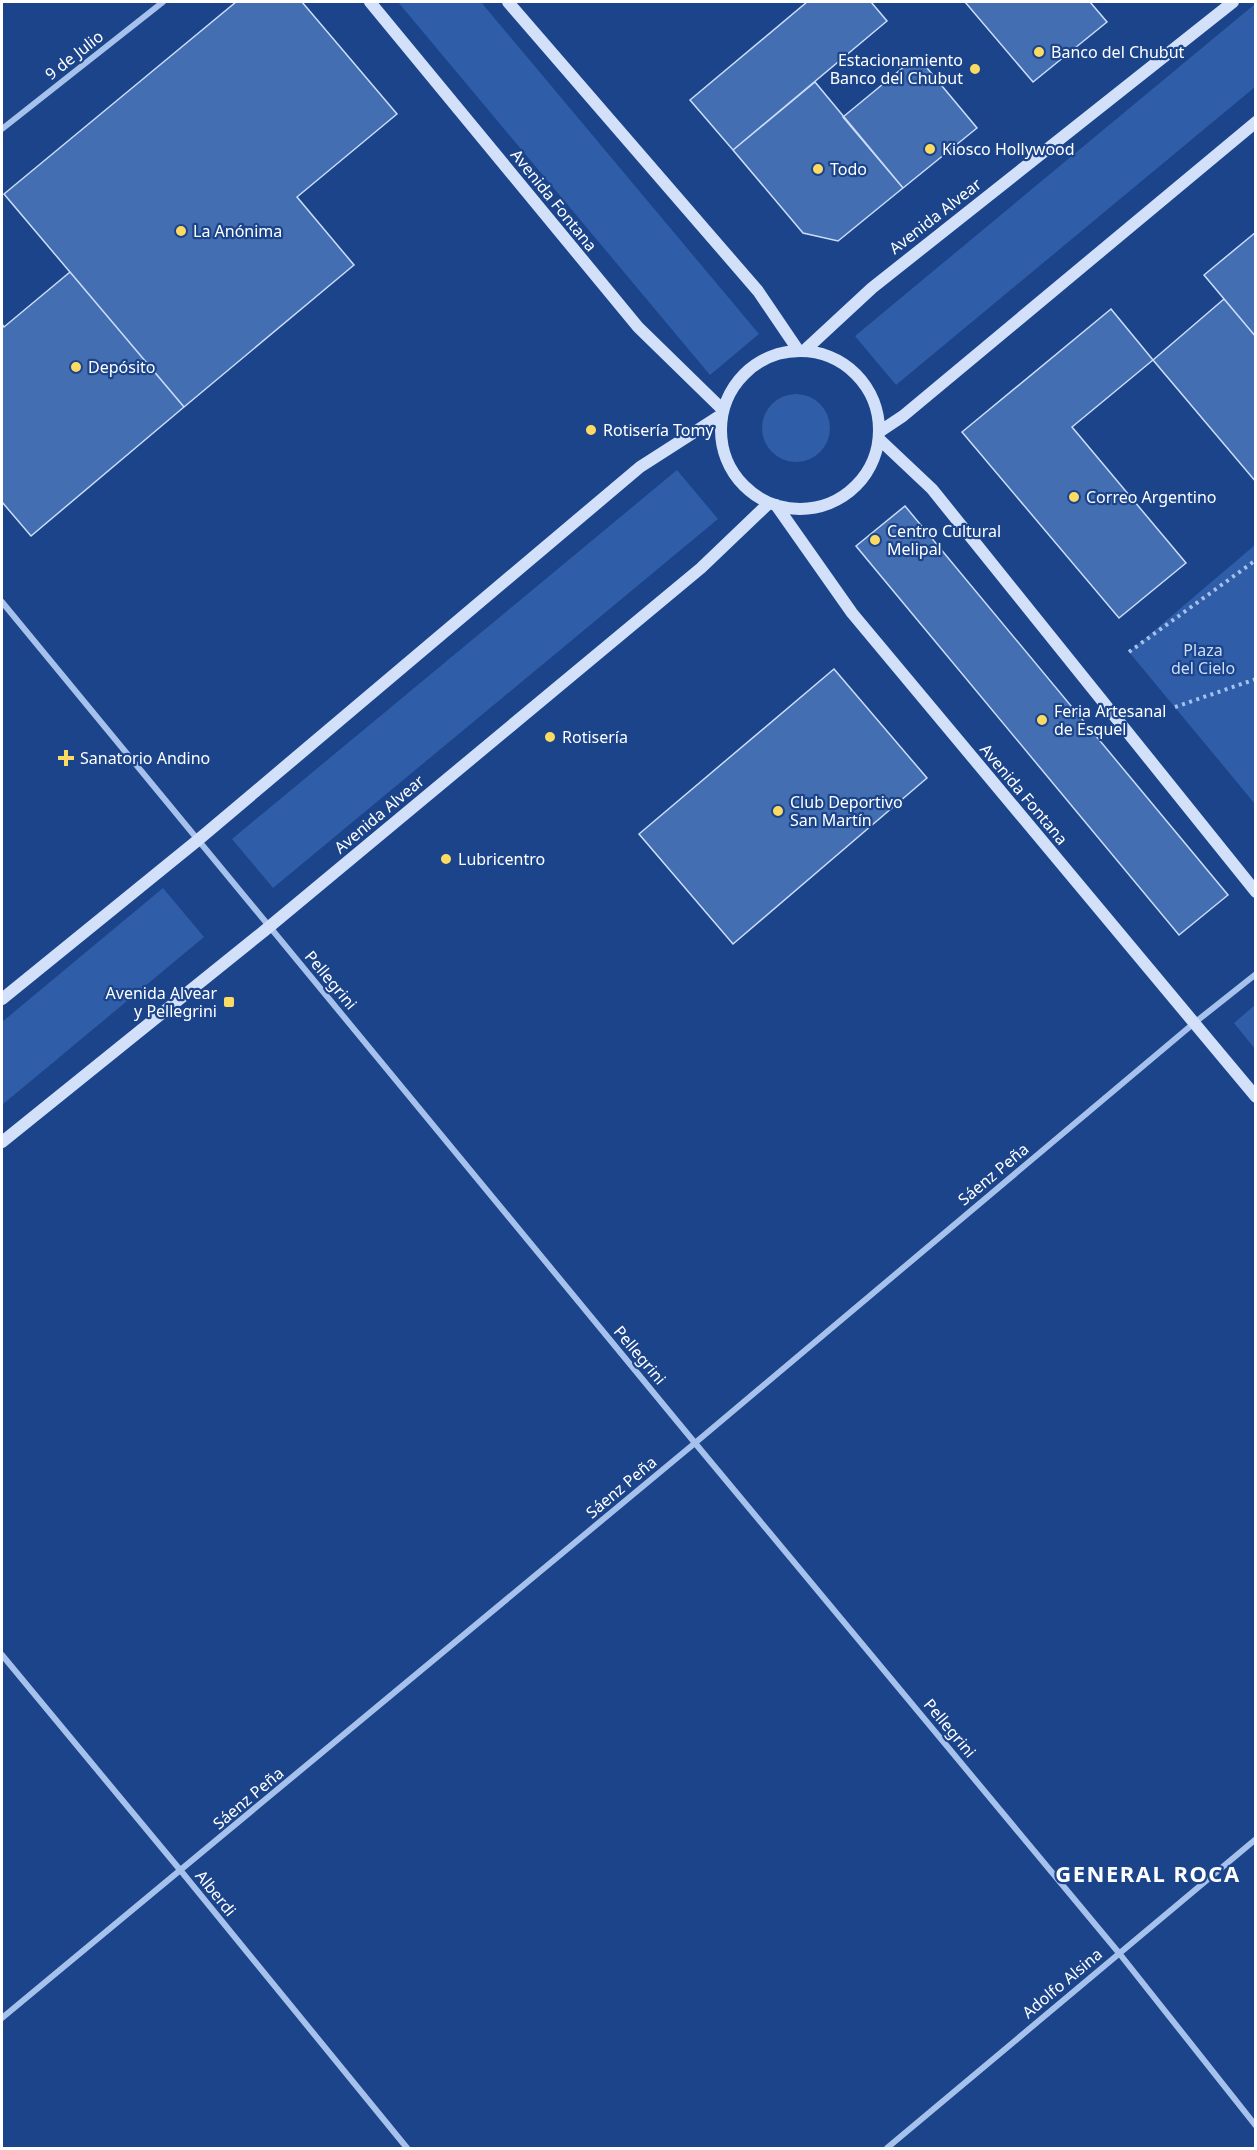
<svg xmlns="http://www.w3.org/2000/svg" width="1257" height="2150" font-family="'Noto Sans',sans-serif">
	<rect width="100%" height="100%" fill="#1b448a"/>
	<path fill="#2f5da8" d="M 398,2 L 481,2 L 759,334 L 710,375 Z
		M 1255,4 L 1255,87 L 896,385 L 855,336 Z
		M762 428a34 34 0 1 1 68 0a34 34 0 1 1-68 0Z
		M 677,470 L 718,519 L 273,888 L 232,839 Z
		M 1255,545 L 1255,804 L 1129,652 Z
		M 163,888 L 204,937 L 2,1105 L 2,1022 Z
		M 1255,1005 L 1255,1049 L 1234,1023 Z"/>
	<path fill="#446eb2" stroke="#cbddf9" stroke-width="1.5" d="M 236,2 L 302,2 L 397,114 L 297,197 L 354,265 L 184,407 L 4,194 Z
		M 807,2 L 871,2 L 887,21 L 733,150 L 690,100 Z
		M 965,2 L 1090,2 L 1107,22 L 1033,82 Z
		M 917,56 L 977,128 L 903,188 L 843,117 Z
		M 815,82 L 903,188 L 838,241 L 803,233 L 733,150 Z
		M 1256,232 L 1256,337 L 1204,275 Z
		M 70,272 L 184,407 L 31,536 L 2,502 L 2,324 L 4,327 Z
		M 1224,299 L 1256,337 L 1256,482 L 1153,360 Z
		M 1111,309 L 1153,360 L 1072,427 L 1186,563 L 1119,618 L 962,432 Z
		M 905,506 L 1228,895 L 1179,935 L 856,546 Z
		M 834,669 L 927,778 L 733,944 L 639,834 Z"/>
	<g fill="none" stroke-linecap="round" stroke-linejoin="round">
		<path stroke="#a6c1ec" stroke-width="4" stroke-dasharray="3 4.5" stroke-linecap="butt" d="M 1129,652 L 1256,560
			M 1175,707 L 1256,679"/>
		<path stroke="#a6c1ec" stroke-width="6" d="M 2,129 L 163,2
			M 2,602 L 695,1443 L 1119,1953 L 1256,2126
			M 2,1655 L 181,1871 L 407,2148
			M 2,2018 L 695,1443 L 1193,1024 L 1256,974
			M 887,2148 L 1256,1839"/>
		<path stroke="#d2e0f9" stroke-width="12" d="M 370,2 L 638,327 L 723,410
			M 508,2 L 758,291 L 798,350
			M721 430a79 79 0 1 1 158 0a79 79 0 1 1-158 0Z
			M 804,351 L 872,288 L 1233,2
			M 879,432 L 903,416 L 1256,122
			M 879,439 L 932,489 L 1256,892
			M 776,505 L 852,613 L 1256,1097
			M 2,999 L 198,840 L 640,467 L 721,415
			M 2,1142 L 269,927 L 701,568 L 769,503"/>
	</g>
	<g fill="#fddb63" stroke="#1b448a" stroke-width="2">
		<circle cx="1039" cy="52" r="6"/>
		<circle cx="975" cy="69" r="6"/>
		<circle cx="930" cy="149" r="6"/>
		<circle cx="818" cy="169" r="6"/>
		<circle cx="181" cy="231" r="6"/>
		<circle cx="76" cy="367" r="6"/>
		<circle cx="591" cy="430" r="6"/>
		<circle cx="1074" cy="497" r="6"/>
		<circle cx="875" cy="540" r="6"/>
		<circle cx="1042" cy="720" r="6"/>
		<circle cx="550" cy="737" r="6"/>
		<path d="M63 749h6v6h6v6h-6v6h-6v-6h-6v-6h6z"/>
		<circle cx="778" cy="811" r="6"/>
		<circle cx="446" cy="859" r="6"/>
		<rect x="223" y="996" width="12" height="12" rx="3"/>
	</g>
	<g text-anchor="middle" stroke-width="4.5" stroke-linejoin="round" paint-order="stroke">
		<g font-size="16" fill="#fff" stroke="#1b448a" text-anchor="start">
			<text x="1051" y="58">Banco del Chubut</text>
			<text x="963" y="66" text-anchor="end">Estacionamiento<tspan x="963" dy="18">Banco del Chubut</tspan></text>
			<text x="942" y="155">Kiosco Hollywood</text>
			<text x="830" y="175">Todo</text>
			<text x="193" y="237">La Anónima</text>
			<text x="88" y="373">Depósito</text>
			<text x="603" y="436">Rotisería Tomy</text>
			<text x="1086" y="503">Correo Argentino</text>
			<text x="887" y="537">Centro Cultural<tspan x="887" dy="18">Melipal</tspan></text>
			<text x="1054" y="717">Feria Artesanal<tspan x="1054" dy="18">de Esquel</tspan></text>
			<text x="562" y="743">Rotisería</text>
			<text x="80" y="764">Sanatorio Andino</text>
			<text x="790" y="808">Club Deportivo<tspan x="790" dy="18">San Martín</tspan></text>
			<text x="458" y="865">Lubricentro</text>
			<text x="217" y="999" text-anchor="end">Avenida Alvear<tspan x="217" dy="18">y Pellegrini</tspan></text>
		</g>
		<g font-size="16" fill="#fff" stroke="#1b448a">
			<text transform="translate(74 55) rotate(-38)" y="6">9 de Julio</text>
			<text transform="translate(554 200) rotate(51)" y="6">Avenida Fontana</text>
			<text transform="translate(935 216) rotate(-38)" y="6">Avenida Alvear</text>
			<text transform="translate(1024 794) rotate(50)" y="6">Avenida Fontana</text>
			<text transform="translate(379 814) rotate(-40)" y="6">Avenida Alvear</text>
			<text transform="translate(331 980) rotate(50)" y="6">Pellegrini</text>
			<text transform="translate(993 1174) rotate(-40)" y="6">Sáenz Peña</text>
			<text transform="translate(640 1355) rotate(50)" y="6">Pellegrini</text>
			<text transform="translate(621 1487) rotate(-40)" y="6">Sáenz Peña</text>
			<text transform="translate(950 1728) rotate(50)" y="6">Pellegrini</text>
			<text transform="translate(248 1798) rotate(-40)" y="6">Sáenz Peña</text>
			<text transform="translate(216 1893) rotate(51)" y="6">Alberdi</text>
			<text transform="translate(1062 1983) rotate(-40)" y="6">Adolfo Alsina</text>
		</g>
		<g font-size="16" fill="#cbddf9" stroke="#1b448a">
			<text x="1203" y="656">Plaza<tspan x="1203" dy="18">del Cielo</tspan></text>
		</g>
		<g font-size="22" font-weight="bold" letter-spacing="1.5" fill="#fff" stroke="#1b448a">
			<text x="1148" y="1882">GENERAL ROCA</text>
		</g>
	</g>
	<rect width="1257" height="2150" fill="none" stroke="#ffffff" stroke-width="6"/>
</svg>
